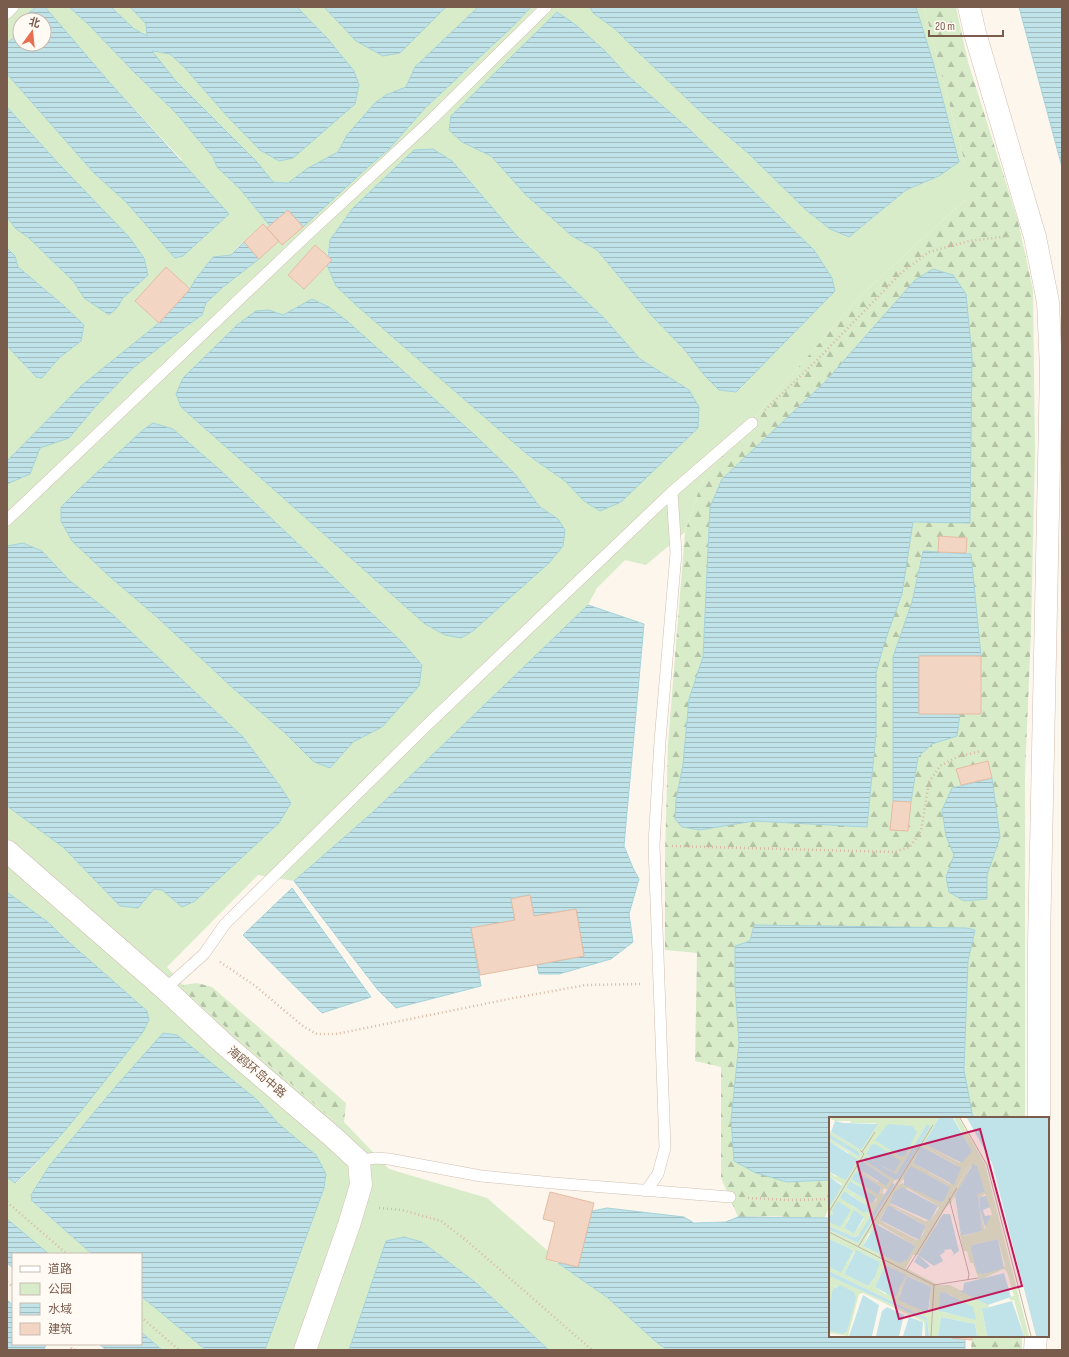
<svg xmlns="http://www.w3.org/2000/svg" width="1069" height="1357" font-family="'Sofia Sans Condensed','Noto Sans SC',sans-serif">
	<defs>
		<pattern id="forest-firs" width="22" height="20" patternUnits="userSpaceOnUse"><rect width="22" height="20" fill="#d8ecc9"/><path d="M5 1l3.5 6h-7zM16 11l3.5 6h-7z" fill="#b4c2a5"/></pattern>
		<pattern id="water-rules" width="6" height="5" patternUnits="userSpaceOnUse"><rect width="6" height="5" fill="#bfe3e8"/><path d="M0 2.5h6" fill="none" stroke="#a0bbbe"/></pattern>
	</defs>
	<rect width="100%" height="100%" fill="#fdf6ec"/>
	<path fill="#d8ecc9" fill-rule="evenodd" d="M 7,7 L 36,7 L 19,21 L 16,36 L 7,43 Z
		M 45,7 L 69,7 L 89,25 L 134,72 L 175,112 L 213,157 L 217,167 L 241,190 L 270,226 L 267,228 L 263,224 L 238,247 L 231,255 L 213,257 L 195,280 L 190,289 L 166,268 L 135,301 L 159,323 L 81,386 L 7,461 L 7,346 L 35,377 L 42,378 L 59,358 L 81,341 L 84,326 L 63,305 L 18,267 L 15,256 L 7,248 L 7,217 L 16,229 L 29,238 L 74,282 L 84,298 L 117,308 L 123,298 L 148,275 L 59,164 L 7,107 L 7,74 L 94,173 L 126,202 L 182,160 L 110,83 Z
		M 111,7 L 130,7 L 146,24 L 147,36 L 134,29 Z
		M 297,7 L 324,7 L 356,41 L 400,53 L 446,7 L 478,7 L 415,67 L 406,87 L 386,95 L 347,135 L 338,152 L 308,168 L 288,183 L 273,182 L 257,162 L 175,80 L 151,51 L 170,54 L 184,67 L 227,116 L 260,150 L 279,161 L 359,85 C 347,55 320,30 297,7 Z
		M 531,7 L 590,7 L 593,13 L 615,29 L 636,50 L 707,118 L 749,154 L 806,210 L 830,229 L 849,237 L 906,190 L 939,176 L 933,62 L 916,7 L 924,7 L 965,163 L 965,200 L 861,295 L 719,459 L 701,484 L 685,532 L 646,565 L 625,560 L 597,588 L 588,605 L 373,812 L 294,881 L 258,875 L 167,967 L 183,985 L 185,992 L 333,1120 L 344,1122 L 389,1169 L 487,1198 L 548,1251 L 546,1259 L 558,1263 L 608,1298 L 655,1341 L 667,1350 L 549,1350 L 475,1282 L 422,1242 L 349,1348 L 349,1350 L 265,1350 L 324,1188 L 326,1174 L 256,1099 L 176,1035 L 163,1033 L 117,1085 L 50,1165 L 32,1194 L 32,1202 L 92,1254 L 49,1254 L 7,1219 L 7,1177 L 16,1183 L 36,1164 L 143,1032 L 149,1020 L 147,1011 L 62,936 L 49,923 L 7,892 L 7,806 L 64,848 L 120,906 L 154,889 L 162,890 L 182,907 L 195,901 L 279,823 L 291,803 L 280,786 L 243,737 L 112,614 L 69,580 L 42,551 L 23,543 L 7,546 L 7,484 L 30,474 L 40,448 L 69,438 L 96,406 L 133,368 L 188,325 L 202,315 L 206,303 L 223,287 L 259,259 L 279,241 L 282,245 L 368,167 L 389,149 L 426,107 L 510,29 ZM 605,51 L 627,75 L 688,128 L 814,250 L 705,376 L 684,349 L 652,316 L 597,250 L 572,236 L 526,195 L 491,156 L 462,142 L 449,130 L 451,116 ZM 516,235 L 604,318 L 640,359 L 689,390 L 584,501 L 565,481 L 528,455 L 356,305 L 336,286 L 327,265 L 304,289 L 288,275 L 315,245 L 327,256 L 330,240 ZM 269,310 L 283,315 L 515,474 L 540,507 L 558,519 L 445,635 L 425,624 L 181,407 ZM 173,429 L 219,469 L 402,642 L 382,727 L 353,742 L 330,768 L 314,762 L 285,733 L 235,690 L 158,618 L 109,576 L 72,541 L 61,521 Z
		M 141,1296 L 206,1350 L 162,1350 L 141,1332 Z"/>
	<path fill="url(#forest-firs)" fill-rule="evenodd" d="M 924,7 L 956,7 L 968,62 L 1018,221 L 1033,290 L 1035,452 L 1031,632 L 1025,775 L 1025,1118 L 973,1118 L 964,1070 L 968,961 L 975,930 L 966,928 L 754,925 L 750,941 L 735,946 L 735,987 L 739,1043 L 731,1120 L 787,1182 L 830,1180 L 830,1205 L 824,1219 L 773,1216 L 738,1217 L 721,1178 L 721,1067 L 695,1061 L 697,953 L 665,950 L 665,857 L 668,744 L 685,532 L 701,484 L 719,459 L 861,295 L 965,200 L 965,163 ZM 915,280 L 970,523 L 913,522 L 876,673 L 876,734 L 867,827 L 754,821 L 700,830 L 676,800 L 683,764 L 689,699 L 703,657 L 710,507 L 722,479 L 825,382 ZM 939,536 L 967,538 L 966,553 L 971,554 L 981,656 L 981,714 L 960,714 L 957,736 L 932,744 L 918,757 L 911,802 L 908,831 L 891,830 L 893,801 L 893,657 L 912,602 L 922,551 L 938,552 ZM 988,761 L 992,778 L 1000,837 L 987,875 L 987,899 L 946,877 L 955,855 L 946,836 L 952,788 L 961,785 L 957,769 Z
		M 197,983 L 212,987 L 346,1103 L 344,1122 L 333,1120 L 185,992 L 183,985 Z
		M 972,1336 L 1022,1336 L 1022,1350 L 971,1350 Z"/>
	<path fill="url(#water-rules)" stroke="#a5d3da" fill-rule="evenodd" d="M 36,7 L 45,7 L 110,83 L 229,214 L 183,256 L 175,258 L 126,202 L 94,173 L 7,74 L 7,43 L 16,36 L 19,21 ZM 20,20 L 44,20 L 44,44 L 20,44 Z
		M 69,7 L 111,7 L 134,29 L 147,36 L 146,24 L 130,7 L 297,7 L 328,39 L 354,71 L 359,85 L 355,104 L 293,158 L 279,161 L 260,150 L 227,116 L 184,67 L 170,54 L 152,51 L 175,80 L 257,162 L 273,182 L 288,183 L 308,168 L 338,152 L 347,135 L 375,103 L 386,95 L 406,87 L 415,67 L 478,7 L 531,7 L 510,29 L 426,107 L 389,149 L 368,167 L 303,227 L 288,210 L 270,226 L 241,190 L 217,167 L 213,157 L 175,112 L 134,72 L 89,25 Z
		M 324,7 L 446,7 L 400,53 L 383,56 L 356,41 Z
		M 590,7 L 916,7 L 933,62 L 959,162 L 939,176 L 906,190 L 849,237 L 830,229 L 806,210 L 749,154 L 707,118 L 636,50 L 615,29 L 593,13 Z
		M 1019,7 L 1062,7 L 1062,167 Z
		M 557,12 L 576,25 L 605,51 L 627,75 L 688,128 L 814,250 L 832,278 L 835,291 L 736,392 L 719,390 L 705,376 L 684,349 L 652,316 L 597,250 L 572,236 L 526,195 L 491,156 L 462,142 L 449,130 L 451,116 Z
		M 7,107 L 59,164 L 129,237 L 144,258 L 148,275 L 123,298 L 117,308 L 109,315 L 84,298 L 74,282 L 29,238 L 16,229 L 7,217 Z
		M 433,149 L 452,161 L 516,235 L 604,318 L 640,359 L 689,390 L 699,407 L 698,428 L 621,502 L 600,511 L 584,501 L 565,481 L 528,455 L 356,305 L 336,286 L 327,265 L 330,240 L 353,208 L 414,150 Z
		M 244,242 L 259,259 L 223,287 L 206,303 L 202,315 L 188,325 L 133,368 L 96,406 L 69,438 L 40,448 L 30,474 L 7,484 L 7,461 L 81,386 L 159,323 L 190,289 L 195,280 L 213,257 L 231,255 Z
		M 7,248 L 15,256 L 18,267 L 63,305 L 84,325 L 81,341 L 59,358 L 42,378 L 36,377 L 7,346 Z
		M 933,269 L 953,275 L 966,294 L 972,356 L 970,523 L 913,522 L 902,594 L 884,644 L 876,673 L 876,734 L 867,827 L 754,821 L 700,830 L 682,827 L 675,819 L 676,800 L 683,764 L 689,699 L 703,657 L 710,507 L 722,479 L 825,382 L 915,280 Z
		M 312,299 L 329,307 L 347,321 L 476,436 L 515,474 L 540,507 L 558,519 L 565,530 L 563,546 L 549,563 L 473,631 L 461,638 L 445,635 L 425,624 L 181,407 L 176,394 L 183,378 L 237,325 L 256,311 L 269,310 L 283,315 Z
		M 153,423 L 173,429 L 219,469 L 402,642 L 422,665 L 419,686 L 382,727 L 353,742 L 330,768 L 314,762 L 285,733 L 235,690 L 158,618 L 109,576 L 72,541 L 61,521 L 61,507 L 78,490 L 143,430 Z
		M 23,543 L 42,551 L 69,580 L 112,614 L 243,737 L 280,786 L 291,803 L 279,823 L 195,901 L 182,907 L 162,890 L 154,889 L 138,908 L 120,906 L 64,848 L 7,806 L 7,546 Z
		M 923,551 L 971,554 L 981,656 L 919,656 L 919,713 L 960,714 L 957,736 L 932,744 L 918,757 L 911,802 L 893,801 L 893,657 L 912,602 Z
		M 588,605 L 644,624 L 624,846 L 633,868 L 639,879 L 629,914 L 633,942 L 611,959 L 559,974 L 539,974 L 537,965 L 584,956 L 576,909 L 534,916 L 530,895 L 511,898 L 515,920 L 471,929 L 481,986 L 396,1008 L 378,990 L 294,881 L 373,812 Z
		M 992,778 L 1000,837 L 987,875 L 987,899 L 964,901 L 949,892 L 946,877 L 954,855 L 946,836 L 942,810 L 952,788 Z
		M 292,888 L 371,997 L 322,1013 L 243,935 Z
		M 7,892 L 49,923 L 62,936 L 147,1011 L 149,1020 L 143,1032 C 103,1082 63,1139 15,1183 L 7,1177 Z
		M 754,925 L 966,928 L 975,930 L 968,961 L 964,1070 L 973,1118 L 830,1118 L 830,1180 L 787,1182 L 756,1173 L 734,1161 L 731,1120 L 739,1043 L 735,987 L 735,946 L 750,941 Z
		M 163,1033 L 177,1035 L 256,1099 L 280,1125 L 316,1155 L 326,1174 L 324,1188 L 265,1350 L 206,1350 L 141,1296 L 141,1254 L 92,1254 L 32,1201 L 31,1195 L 50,1165 L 117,1085 Z
		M 607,1208 L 684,1217 L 694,1223 L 726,1222 L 738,1217 L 830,1218 L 830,1336 L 952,1336 L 952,1338 L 965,1339 L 965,1350 L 667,1350 L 655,1341 L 608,1298 L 558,1263 L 578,1267 L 592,1211 Z
		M 7,1219 L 49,1254 L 13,1254 L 13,1268 L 7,1263 Z
		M 404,1237 L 422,1242 L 475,1282 L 549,1350 L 349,1350 L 386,1241 Z
		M 7,1300 L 13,1305 L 13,1344 L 46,1344 L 44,1350 L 7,1350 Z
		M 141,1332 L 162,1350 L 106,1350 L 99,1344 L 141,1344 Z"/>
	<path fill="#f3d5c3" stroke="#e6bba3" d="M 288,210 L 303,227 L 282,245 L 267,228 Z
		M 263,224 L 279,241 L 259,259 L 244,242 Z
		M 315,245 L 332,260 L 304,289 L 288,275 Z
		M 166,267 L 190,289 L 159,323 L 135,301 Z
		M 939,536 L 967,538 L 966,553 L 938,552 Z
		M 919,656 L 981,656 L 981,714 L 919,714 Z
		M 988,761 L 992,778 L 961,785 L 956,769 Z
		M 893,801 L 911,802 L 908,831 L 890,830 Z
		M 530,895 L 534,916 L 576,909 L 584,956 L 480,975 L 471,928 L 515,920 L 511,899 Z
		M 550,1192 L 594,1203 L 578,1267 L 546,1259 L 555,1222 L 543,1219 Z
		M 952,1336 L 972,1336 L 972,1340 L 952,1338 Z"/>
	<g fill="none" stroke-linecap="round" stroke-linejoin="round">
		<g stroke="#d1beb0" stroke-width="12">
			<path id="lane" d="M 7,13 L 13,7
				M 7,520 L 307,235 L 428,123 L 546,7
				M 165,989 L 204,954 L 225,924 L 426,726 L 672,492 L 752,423
				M 359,1161 L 375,1158 L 389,1159 L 481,1176 L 553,1183 L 730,1197
				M 646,1191 L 658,1174 L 665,1148 L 654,845 L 660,741 L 676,553 L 672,492"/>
		</g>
		<g stroke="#d1beb0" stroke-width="23">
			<path id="street" d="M 969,7 L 975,33 L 1035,237 L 1048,302 L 1051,369 L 1039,943 L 1039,1118
				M 7,851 L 165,989 L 224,1044 L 333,1137 L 359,1161 L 361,1185 L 349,1225 L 305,1350
				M 1035,1350 L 1036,1336"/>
		</g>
		<path stroke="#d9b8a5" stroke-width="2.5" stroke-dasharray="1 3" stroke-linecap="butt" d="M 765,410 L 816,361 L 901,273 L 929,252 L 969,241 L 1010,236
			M 672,846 L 894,852 L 910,847 L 921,831 L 929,782 L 940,766 L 957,757 L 981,751
			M 220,962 L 254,985 L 304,1027 L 317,1034 L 336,1034 L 514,998 L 586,985 L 641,984
			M 748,1198 L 791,1200 L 830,1199
			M 7,1202 L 67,1254
			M 379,1208 L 402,1210 L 441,1221 L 467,1241 L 592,1350
			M 7,1282 L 13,1287
			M 141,1317 L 179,1350
			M 69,1344 L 72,1349 L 76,1350"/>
		<use href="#lane" stroke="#fff" stroke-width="11"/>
		<use href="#street" stroke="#fff" stroke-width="22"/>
	</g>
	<g text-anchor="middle" stroke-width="3" stroke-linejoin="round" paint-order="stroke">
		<g font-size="12" fill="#7a5c4d" stroke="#fffaf3">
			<text transform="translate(257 1072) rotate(40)" y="4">海鸥环岛中路</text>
		</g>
	</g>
	<g transform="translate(829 1117)">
		<rect width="220" height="220" fill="#fdf6ec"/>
		<path d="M 0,1 L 110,1 L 97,28 L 131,46 L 143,34 L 125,1 L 144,34 L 145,38 L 125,76 L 123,85 L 117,90 L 96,127 L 89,138 L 84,138 L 77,151 L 109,168 L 121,168 L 159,188 L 160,190 L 153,193 L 158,219 L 148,219 L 146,207 L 112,200 L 109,219 L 100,219 L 98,201 L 0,154 L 0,150 L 10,155 L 24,133 L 0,122 L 0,113 L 29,126 L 68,64 L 98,7 L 67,57 L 47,46 L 65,55 L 44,27 L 39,33 L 39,40 L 46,45 L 36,40 L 34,43 L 66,63 L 59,73 L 55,71 L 53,76 L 56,77 L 33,117 L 25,120 L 0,109 L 0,91 L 13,67 L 0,59 L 0,55 L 7,60 L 20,36 L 0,24 L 0,21 L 29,40 L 0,17 L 0,14 L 32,33 L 47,6 L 22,6 L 21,4 L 6,4 ZM 93,29 L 129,49 L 121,67 L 84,46 ZM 33,44 L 61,63 L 49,65 L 44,62 L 28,51 ZM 27,54 L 52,70 L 51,77 L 34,69 ZM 95,56 L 119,69 L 111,85 L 74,66 L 70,68 L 73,63 ZM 23,65 L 48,82 L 44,87 L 18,72 L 18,69 ZM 78,71 L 108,88 L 110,91 L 102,103 L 96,104 L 61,87 ZM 19,76 L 37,88 L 37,96 L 23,89 ZM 58,90 L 68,92 L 97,109 L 94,117 L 88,123 L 53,105 L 51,102 ZM 28,95 L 35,102 L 25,117 L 15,111 L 20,101 ZM 50,107 L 86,129 L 70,146 L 34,129 L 39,118 ZM 25,135 L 35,137 L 49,144 L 46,160 L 39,169 L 15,157 ZM 56,148 L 76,158 L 71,172 L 56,177 L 46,170 ZM 79,159 L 102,170 L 100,195 L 70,178 ZM 113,175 L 122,178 L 146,202 L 113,195 ZM 0,159 L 97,203 L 96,219 L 95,205 L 34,176 L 30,177 L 19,219 L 0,216 L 0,214 L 14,217 L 25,175 L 7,169 L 0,189 Z" fill="#d8ecc9" fill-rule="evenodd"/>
		<path d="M 125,1 L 130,1 L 156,47 L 200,219 L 195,219 L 185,183 L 181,183 L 180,180 L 185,179 L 178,155 L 175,152 L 150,163 L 144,146 L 141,146 L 138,134 L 134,134 L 124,79 L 145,38 ZM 142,49 L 156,75 L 149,77 L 153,114 L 134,119 L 131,116 L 125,82 ZM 156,77 L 163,97 L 157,104 L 156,113 L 151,93 L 151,80 ZM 169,122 L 176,149 L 155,157 L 147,152 L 143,128 Z" fill="#d8ecc9" fill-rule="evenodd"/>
		<path d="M 110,1 L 124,1 L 143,34 L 133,46 L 95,27 ZM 138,1 L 220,1 L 220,219 L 207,219 L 163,46 ZM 6,4 L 15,6 L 49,7 L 32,33 L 2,15 ZM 59,7 L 83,9 L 88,15 L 76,39 L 70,39 L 46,23 ZM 98,7 L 101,9 L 100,12 L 70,62 L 66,63 L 34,43 L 36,39 L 46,45 L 37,37 L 43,27 L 48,28 L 72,44 L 65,55 L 47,46 L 67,57 ZM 0,17 L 30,35 L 30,40 L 0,21 ZM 0,24 L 29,43 L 17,63 L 0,55 ZM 92,29 L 132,51 L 125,68 L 84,46 ZM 33,44 L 61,63 L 57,69 L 28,51 ZM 144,47 L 148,49 L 156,75 L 149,77 L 153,114 L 132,119 L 126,78 ZM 82,49 L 121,70 L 115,84 L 111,85 L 75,68 L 75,58 ZM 27,54 L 52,70 L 50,78 L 22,62 ZM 0,59 L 13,69 L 0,91 ZM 21,64 L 47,80 L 44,87 L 17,71 ZM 63,66 L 66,67 L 29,126 L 0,113 L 0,109 L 25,120 L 29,119 ZM 73,70 L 109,89 L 101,104 L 61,86 L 65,75 ZM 15,74 L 40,90 L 39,95 L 35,96 L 11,81 ZM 157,79 L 161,90 L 154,93 L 156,99 L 161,98 L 161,100 L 156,110 L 151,93 L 151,80 ZM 9,84 L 22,93 L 11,110 L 0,105 L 0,99 L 5,97 L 3,94 ZM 61,89 L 97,109 L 90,123 L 51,103 L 58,90 ZM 25,93 L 35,100 L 25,117 L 15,111 ZM 114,97 L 121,97 L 130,134 L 120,141 L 125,137 L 122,132 L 115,133 L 116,135 L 111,138 L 114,144 L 105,149 L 89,138 ZM 47,107 L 86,129 L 78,143 L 70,146 L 34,129 ZM 0,122 L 24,133 L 12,156 L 0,150 ZM 169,122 L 175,151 L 155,157 L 148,156 L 142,132 L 143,128 ZM 27,133 L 51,145 L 46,160 L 39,169 L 15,157 ZM 89,138 L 101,149 L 96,152 L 85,145 ZM 56,148 L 77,158 L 66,181 L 46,170 ZM 0,154 L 98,201 L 100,219 L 96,219 L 97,203 L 0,159 ZM 175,156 L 182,180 L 159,188 L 131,174 L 134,173 L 135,166 ZM 78,159 L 102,170 L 99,196 L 69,183 ZM 11,168 L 25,175 L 27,181 L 18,214 L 14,217 L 0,214 L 0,189 L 4,172 ZM 115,175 L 144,190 L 147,203 L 110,194 L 111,176 ZM 34,178 L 50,188 L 43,219 L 20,219 ZM 183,184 L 195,219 L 158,219 L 153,192 ZM 58,190 L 75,198 L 70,219 L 47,219 L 53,194 ZM 80,200 L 94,205 L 93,219 L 74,219 ZM 112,200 L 146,207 L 148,219 L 109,219 Z" fill="#bfe3e8"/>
		<path fill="none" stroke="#c5b3a7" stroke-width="1" d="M 131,1 L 158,48 L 202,219M 33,35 L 46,15M 120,81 L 140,157 L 139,163M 0,95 L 35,37 L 31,33M 0,115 L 105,168 L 102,219M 29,130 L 104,8M 77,154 L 128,71M 105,168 L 149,161"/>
		<path fill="#c2185b" fill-opacity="0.15" stroke="#c2185b" stroke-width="2" d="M 151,12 L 193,169 L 70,202 L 28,45 Z"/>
		<rect width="220" height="220" fill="none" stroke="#7a5c4d" stroke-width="2"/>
	</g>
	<rect width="1069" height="1357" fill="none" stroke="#7a5c4d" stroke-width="16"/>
	<rect x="12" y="1253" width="130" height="92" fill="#fffaf3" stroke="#cabbb1"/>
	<rect x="20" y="1266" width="20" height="6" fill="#ffffff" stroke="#cabbb1"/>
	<text x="48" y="1273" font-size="12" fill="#7a5c4d">道路</text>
	<rect x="20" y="1283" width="20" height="12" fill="#d8ecc9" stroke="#cabbb1"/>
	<text x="48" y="1293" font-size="12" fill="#7a5c4d">公园</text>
	<rect x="20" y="1303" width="20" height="12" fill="url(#water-rules)" stroke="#cabbb1"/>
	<text x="48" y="1313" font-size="12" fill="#7a5c4d">水域</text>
	<rect x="20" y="1323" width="20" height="12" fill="#f3d5c3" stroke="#cabbb1"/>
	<text x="48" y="1333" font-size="12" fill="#7a5c4d">建筑</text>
	<g transform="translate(32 32) rotate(15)"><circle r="19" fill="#fffaf3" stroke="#cabbb1"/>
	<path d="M0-3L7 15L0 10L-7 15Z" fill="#e76f51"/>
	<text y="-6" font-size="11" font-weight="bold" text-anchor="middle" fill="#7a5c4d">北</text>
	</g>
	<path d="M929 30v6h74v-6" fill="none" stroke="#7a5c4d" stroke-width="2"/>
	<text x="935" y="30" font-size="12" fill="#7a5c4d" stroke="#fffaf3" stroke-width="3" paint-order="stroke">20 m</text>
</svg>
